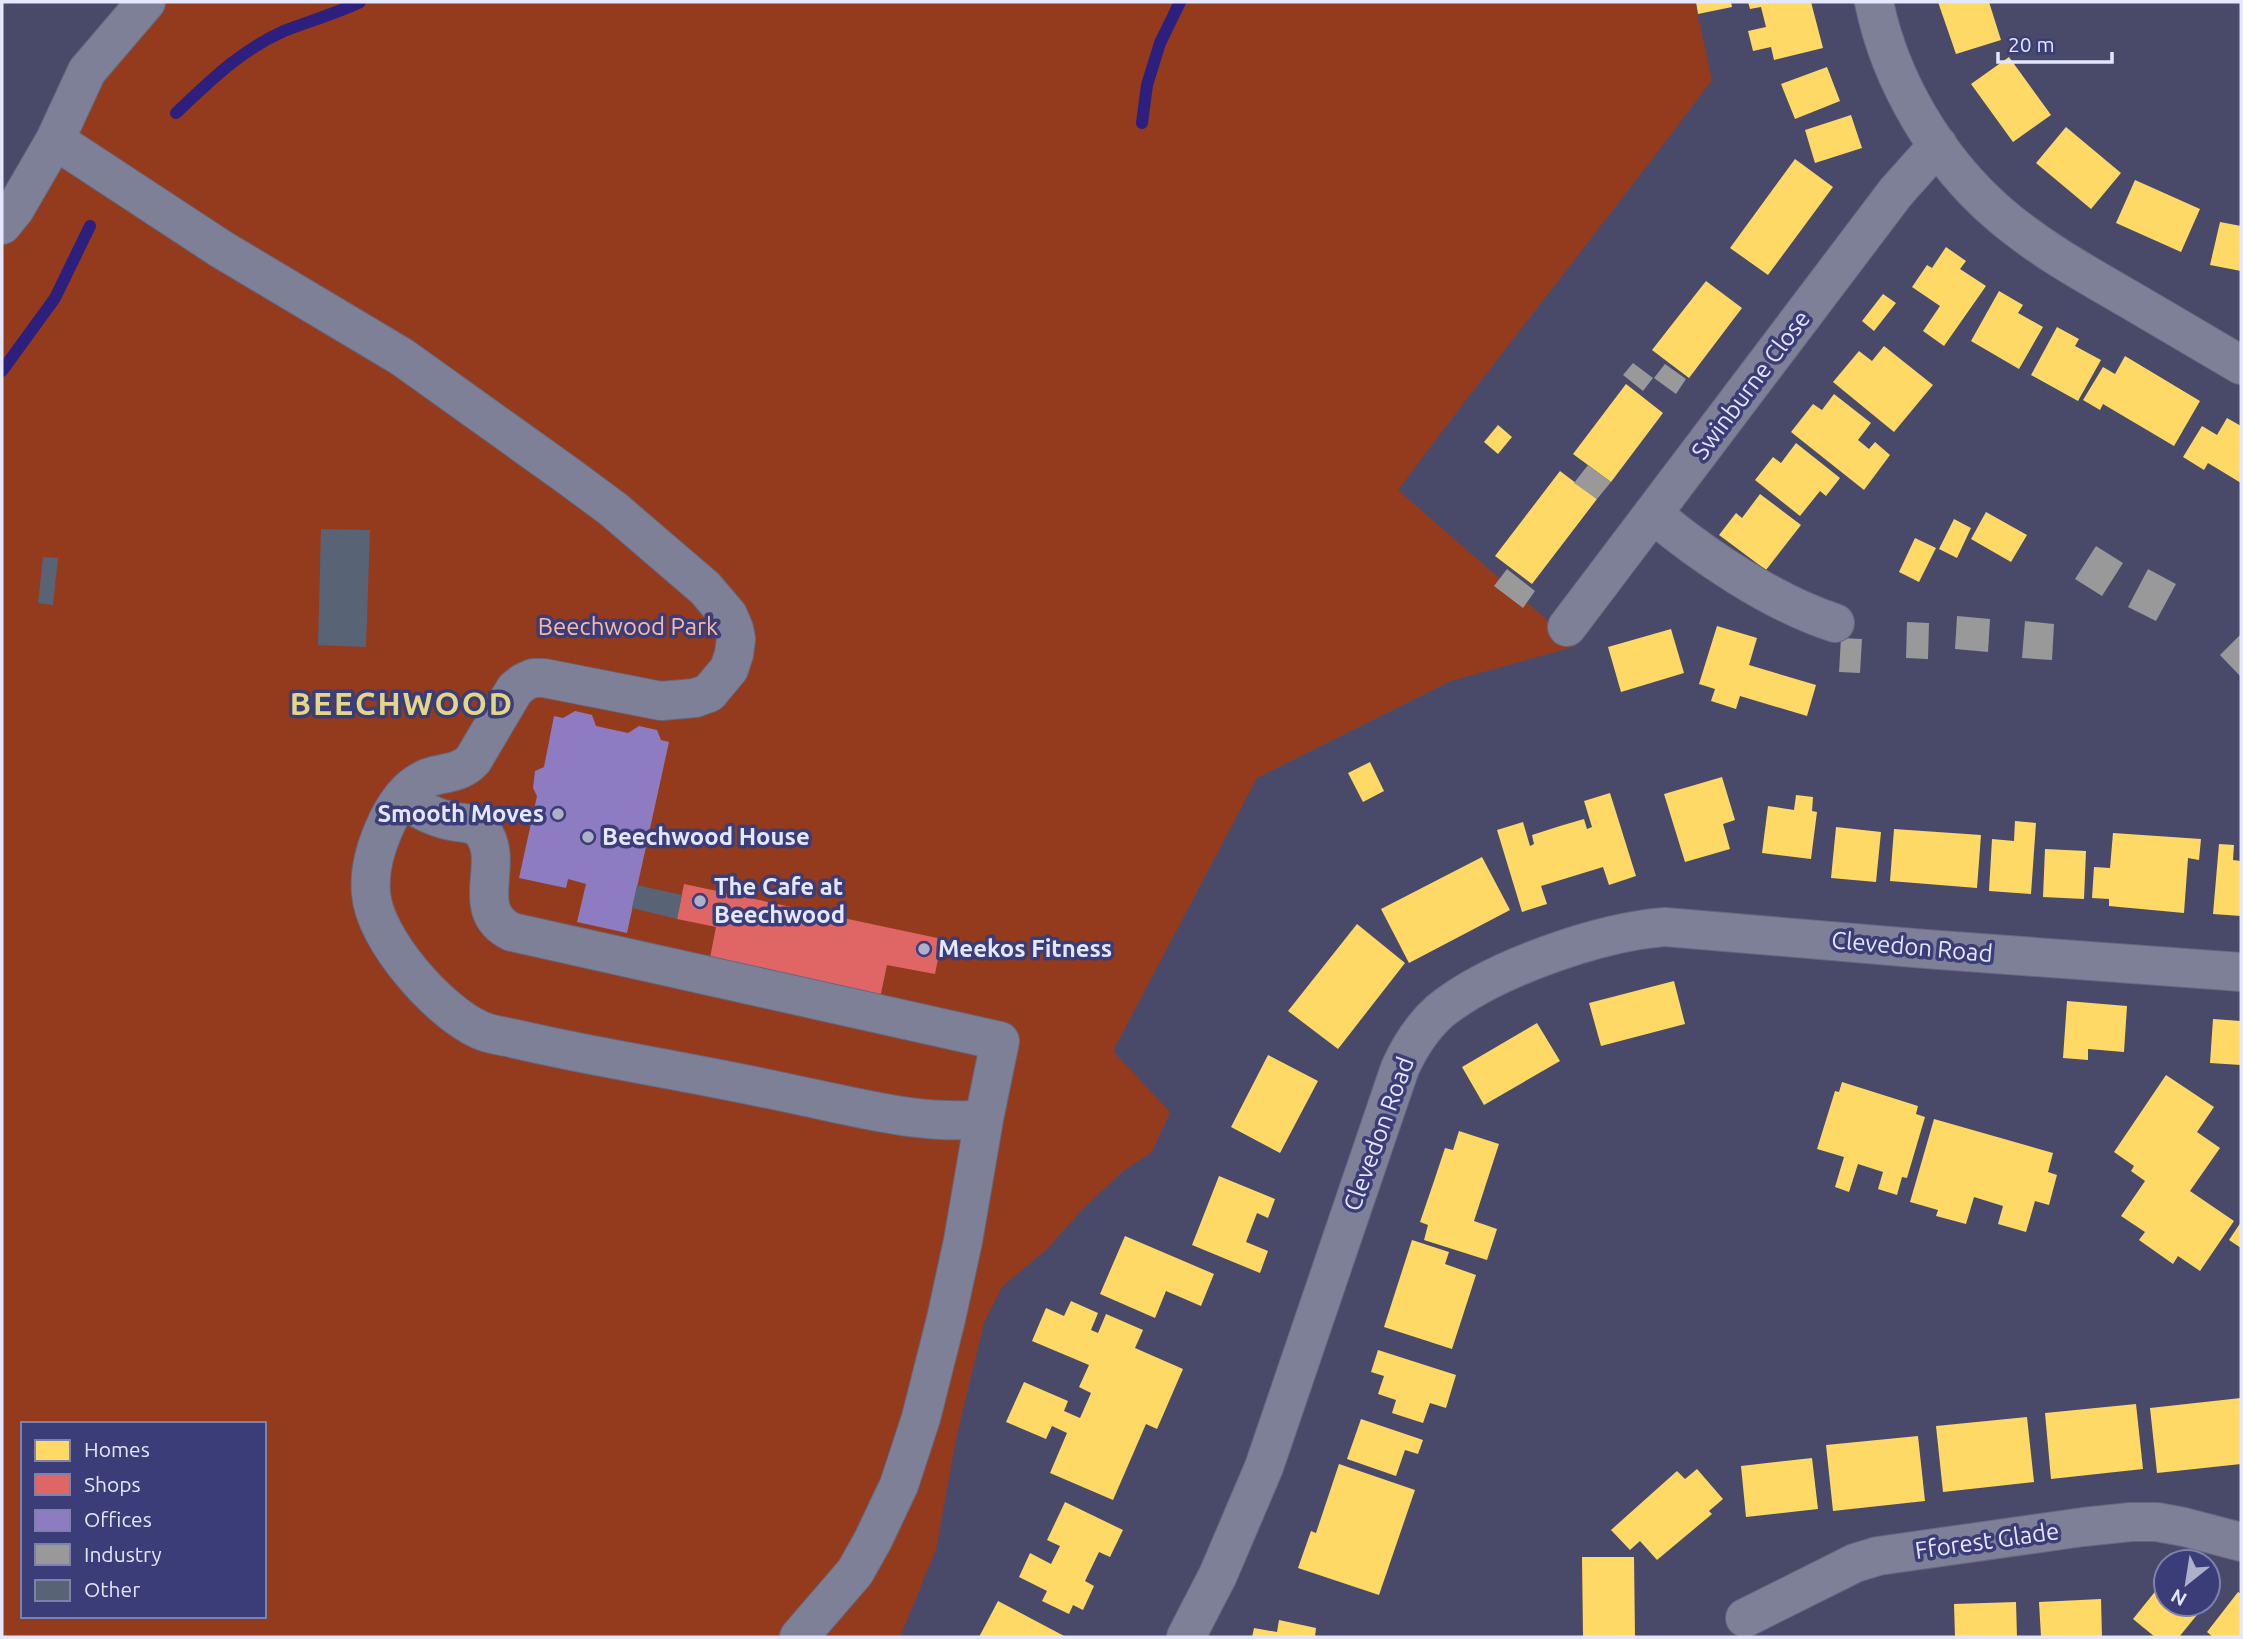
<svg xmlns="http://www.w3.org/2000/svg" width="2243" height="1639" font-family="Ubuntu,sans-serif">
	<rect width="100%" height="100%" fill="#494a6a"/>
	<path fill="#943b1d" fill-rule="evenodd" d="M 146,2 L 1695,2 L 1712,80 C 1609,218 1501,352 1398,490 L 1577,646 L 1451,681 L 1257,778 L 1113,1051 L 1170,1112 L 1152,1152 L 1122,1172 L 1083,1209 L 1047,1249 L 1002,1287 L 984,1323 L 956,1439 L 936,1550 L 900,1637 L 2,1637 L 2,225 ZM 23,1424 L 264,1424 L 264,1616 L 23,1616 Z"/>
	<path fill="#ffd966" d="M 1696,2 L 1731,2 L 1732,7 L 1698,14 Z
		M 1748,2 L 1811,2 L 1823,48 L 1774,60 L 1771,47 L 1753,51 L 1748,31 L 1766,27 L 1761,7 L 1750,9 Z
		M 1938,2 L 1989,2 L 2001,40 L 1956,54 Z
		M 2009,57 L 2051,115 L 2013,142 L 1971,84 Z
		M 1827,67 L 1840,101 L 1795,119 L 1781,84 Z
		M 1851,115 L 1862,148 L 1815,163 L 1805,130 Z
		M 2066,127 L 2121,173 L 2091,209 L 2036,163 Z
		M 1795,159 L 1833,187 L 1768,275 L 1730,248 Z
		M 2135,180 L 2200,209 L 2181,252 L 2116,223 Z
		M 2220,222 L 2241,226 L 2241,271 L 2210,265 Z
		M 1946,247 L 1966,261 L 1960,269 L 1986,286 L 1944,346 L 1923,331 L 1940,306 L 1912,287 L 1927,265 L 1932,268 Z
		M 1706,281 L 1742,308 L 1689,378 L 1652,350 Z
		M 1999,291 L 2023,305 L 2018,313 L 2043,327 L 2019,369 L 1971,341 Z
		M 1883,294 L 1896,303 L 1874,331 L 1862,321 Z
		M 2057,327 L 2079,339 L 2075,346 L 2101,360 L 2078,401 L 2031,375 Z
		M 1884,346 L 1933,385 L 1894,432 L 1833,382 L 1859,351 L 1872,361 Z
		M 2125,356 L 2200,401 L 2174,446 L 2103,404 L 2100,410 L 2083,400 L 2103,367 L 2115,374 Z
		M 1626,384 L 1663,413 L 1611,482 L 1573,454 Z
		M 1834,394 L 1871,423 L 1858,440 L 1869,449 L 1875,442 L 1890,455 L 1864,490 L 1791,432 L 1813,404 L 1822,410 Z
		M 2227,418 L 2241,426 L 2241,483 L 2208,463 L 2204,470 L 2183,457 L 2202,426 L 2217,435 Z
		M 1498,425 L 1512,437 L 1498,454 L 1484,442 Z
		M 1796,443 L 1840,478 L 1826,496 L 1820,491 L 1800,516 L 1755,480 L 1773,457 L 1781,463 Z
		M 1560,471 L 1597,499 L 1532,584 L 1495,556 Z
		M 1760,494 L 1801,525 L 1766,570 L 1719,535 L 1736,513 L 1742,518 Z
		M 1986,512 L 2027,535 L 2011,562 L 1971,539 Z
		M 1954,519 L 1971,528 L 1957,558 L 1939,549 Z
		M 1915,538 L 1936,548 L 1919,582 L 1899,572 Z
		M 1717,626 L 1757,638 L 1749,665 L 1816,685 L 1807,716 L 1740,696 L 1736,709 L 1711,701 L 1715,689 L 1699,684 Z
		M 1671,629 L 1684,673 L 1621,692 L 1608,647 Z
		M 1370,762 L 1384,791 L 1363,802 L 1348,773 Z
		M 1722,777 L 1735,820 L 1723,824 L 1730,849 L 1685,862 L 1664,794 Z
		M 1610,793 L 1636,876 L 1609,885 L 1603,867 L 1541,886 L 1547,904 L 1522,912 L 1497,830 L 1523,822 L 1530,846 L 1534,844 L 1532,835 L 1560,826 L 1584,819 L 1587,829 L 1592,827 L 1584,801 Z
		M 1796,795 L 1813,797 L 1812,811 L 1817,812 L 1811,859 L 1762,853 L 1768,806 L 1794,810 Z
		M 2015,821 L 2036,823 L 2031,894 L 1989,891 L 1992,839 L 2014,841 Z
		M 1836,827 L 1881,832 L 1876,882 L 1831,878 Z
		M 1894,829 L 1981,835 L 1977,888 L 1890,881 Z
		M 2113,833 L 2201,839 L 2199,860 L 2188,858 L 2184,913 L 2109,906 L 2109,899 L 2092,898 L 2094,867 L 2110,868 Z
		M 2219,844 L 2234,845 L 2233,860 L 2241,861 L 2241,916 L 2213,914 Z
		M 2045,849 L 2086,851 L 2084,899 L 2043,897 Z
		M 1482,857 L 1510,910 L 1409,963 L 1381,909 Z
		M 1357,924 L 1405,963 L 1338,1049 L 1288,1011 Z
		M 1674,981 L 1685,1024 L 1601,1046 L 1589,1003 Z
		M 2067,1001 L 2127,1006 L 2124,1052 L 2088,1049 L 2088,1060 L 2063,1058 Z
		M 2213,1019 L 2241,1021 L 2241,1065 L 2210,1063 Z
		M 1537,1023 L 1560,1061 L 1484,1105 L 1462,1067 Z
		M 1268,1055 L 1318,1081 L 1280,1153 L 1231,1127 Z
		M 2166,1075 L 2214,1107 L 2197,1132 L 2220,1148 L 2190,1191 L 2234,1221 L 2200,1271 L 2178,1256 L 2173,1264 L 2139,1240 L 2145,1232 L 2121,1216 L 2145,1181 L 2131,1171 L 2134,1166 L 2114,1152 Z
		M 1842,1082 L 1918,1106 L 1916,1114 L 1925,1117 L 1907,1178 L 1902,1177 L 1897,1195 L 1878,1189 L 1883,1172 L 1858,1164 L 1849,1192 L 1835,1187 L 1844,1157 L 1817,1149 L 1835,1091 L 1839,1092 Z
		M 1934,1119 L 2053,1153 L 2048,1172 L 2057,1175 L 2049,1205 L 2035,1201 L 2026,1232 L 1998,1224 L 2003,1206 L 1974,1197 L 1966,1224 L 1936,1216 L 1938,1210 L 1910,1202 Z
		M 1459,1131 L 1499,1144 L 1474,1221 L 1497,1229 L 1487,1260 L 1424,1240 L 1428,1225 L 1420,1222 L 1433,1184 L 1445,1148 L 1453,1150 Z
		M 1219,1176 L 1275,1199 L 1268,1218 L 1257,1213 L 1246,1242 L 1268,1251 L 1260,1273 L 1192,1245 Z
		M 2241,1222 L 2241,1248 L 2229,1240 Z
		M 1125,1236 L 1214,1274 L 1201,1306 L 1166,1291 L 1155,1318 L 1100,1294 Z
		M 1412,1240 L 1449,1252 L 1445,1264 L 1476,1275 L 1452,1349 L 1384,1327 Z
		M 1071,1301 L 1098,1313 L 1091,1330 L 1098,1333 L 1106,1314 L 1143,1330 L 1135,1348 L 1183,1369 L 1157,1429 L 1146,1424 L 1113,1500 L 1050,1473 L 1067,1433 L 1052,1426 L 1046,1439 L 1006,1422 L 1024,1382 L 1068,1401 L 1064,1411 L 1080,1418 L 1091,1393 L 1079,1387 L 1089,1365 L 1032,1341 L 1046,1308 L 1064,1316 Z
		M 1378,1350 L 1456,1375 L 1446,1408 L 1430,1403 L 1423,1423 L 1392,1413 L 1396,1400 L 1378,1394 L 1384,1376 L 1371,1372 Z
		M 2241,1398 L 2241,1464 L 2157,1473 L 2150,1408 Z
		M 2136,1404 L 2143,1469 L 2051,1479 L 2045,1413 Z
		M 2027,1417 L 2034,1482 L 1943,1492 L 1936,1426 Z
		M 1361,1419 L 1423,1440 L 1418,1454 L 1405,1450 L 1396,1476 L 1347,1459 Z
		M 1918,1436 L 1925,1501 L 1833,1511 L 1826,1445 Z
		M 1812,1458 L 1818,1509 L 1746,1517 L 1741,1466 Z
		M 1339,1464 L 1415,1490 L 1379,1595 L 1298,1568 L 1311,1531 L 1316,1533 Z
		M 1697,1469 L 1723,1499 L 1709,1511 L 1712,1514 L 1657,1560 L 1640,1541 L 1630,1550 L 1611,1530 L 1677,1471 L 1685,1479 Z
		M 1065,1502 L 1123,1530 L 1110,1557 L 1099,1552 L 1085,1581 L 1094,1586 L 1083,1610 L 1073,1605 L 1069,1614 L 1042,1601 L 1047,1591 L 1019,1577 L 1030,1553 L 1051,1564 L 1060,1546 L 1047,1540 Z
		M 1582,1557 L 1634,1557 L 1635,1637 L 1583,1637 Z
		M 2166,1578 L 2166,1604 L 2193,1604 L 2201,1610 L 2179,1637 L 2155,1637 L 2133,1619 Z
		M 2238,1592 L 2241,1594 L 2241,1637 L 2213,1637 L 2207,1632 Z
		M 2101,1599 L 2102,1637 L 2041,1637 L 2039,1602 Z
		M 998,1601 L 1066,1637 L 979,1637 Z
		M 2016,1602 L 2017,1637 L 1955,1637 L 1954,1604 Z
		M 1279,1620 L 1316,1628 L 1315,1637 L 1252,1637 L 1254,1628 L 1277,1632 Z"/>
	<path fill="#e06666" d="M 684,884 L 942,939 L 935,974 L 887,965 L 880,998 L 709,963 L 716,927 L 677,919 Z"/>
	<path fill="#8e7cc3" d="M 575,711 L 592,715 L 596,726 L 628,733 L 639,726 L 657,730 L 661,740 L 669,742 L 627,933 L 577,922 L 586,884 L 568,879 L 566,888 L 519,878 L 537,796 L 533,788 L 535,771 L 544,767 L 554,716 L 563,718 Z"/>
	<path fill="#999" d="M 1633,363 L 1653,378 L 1643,391 L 1623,375 Z
		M 1665,364 L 1686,379 L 1676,394 L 1654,378 Z
		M 1588,465 L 1611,482 L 1597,499 L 1574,483 Z
		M 2096,546 L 2123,563 L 2102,596 L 2075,579 Z
		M 1507,569 L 1535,591 L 1523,608 L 1494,586 Z
		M 2148,569 L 2176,584 L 2156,621 L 2128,607 Z
		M 1957,616 L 1990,619 L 1988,652 L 1955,649 Z
		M 2025,621 L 2054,624 L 2052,660 L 2022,658 Z
		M 1907,622 L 1929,623 L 1928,659 L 1906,658 Z
		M 2241,634 L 2241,677 L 2220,655 Z
		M 1841,638 L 1862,639 L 1860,673 L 1839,672 Z"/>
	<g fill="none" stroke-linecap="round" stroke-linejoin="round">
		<path stroke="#2c1f7d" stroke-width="12" d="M 176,113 C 210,81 241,50 284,31 C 309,21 335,14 360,2
			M 1142,123 L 1147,85 L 1160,43 L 1180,2
			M 2,371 L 55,298 L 90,226"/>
	</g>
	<path fill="#586375" d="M 321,529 L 370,530 L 366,647 L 318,645 Z
		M 43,557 L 58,558 L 53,605 L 38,603 Z
		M 637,885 L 682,895 L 677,919 L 632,908 Z"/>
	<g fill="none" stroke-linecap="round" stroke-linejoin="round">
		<g stroke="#66677f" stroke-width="40">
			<path id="minor" d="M 1874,2 C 1890,81 1937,160 1998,213 C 2037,247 2082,272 2127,298 C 2165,320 2203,343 2241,365
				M 55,140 L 221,249 L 402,357 L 567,475 L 613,509 L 705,588 L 728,615 L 734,629 L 736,639 L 734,654 L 729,669 L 709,693 L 695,698 L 661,701 L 544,678 L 533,678 L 524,682 L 515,689 L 473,760 C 461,773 447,772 430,777 C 407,785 392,809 383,831 C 375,850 369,873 371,893 C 374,939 439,1012 480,1030 C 490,1035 504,1036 516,1039 C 558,1049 602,1057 645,1065 C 699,1075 753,1085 806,1097 C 865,1109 923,1125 984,1119
				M 2,225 L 15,209 L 55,140 L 87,71 L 146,2
				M 1653,514 C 1703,556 1773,603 1835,623
				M 1567,627 L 1896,192 L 1938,145
				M 402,799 C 419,809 435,819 456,822 C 464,823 474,823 481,830 C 508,861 466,910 512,932 L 1000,1041 L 984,1119 L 963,1241 L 946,1319 L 921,1418 L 899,1485 L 873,1540 L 855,1572 L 799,1637
				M 1745,1618 L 1855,1563 L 1878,1556 L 2083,1527 L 2131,1522 L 2157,1522 L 2184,1527 L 2241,1542
				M 1186,1637 L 1218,1575 L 1264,1467 L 1400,1068 C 1410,1046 1422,1027 1440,1011 C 1492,969 1599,932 1665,927 L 1926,949 L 2241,972"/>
		</g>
		<use href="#minor" stroke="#7e8097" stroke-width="38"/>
	</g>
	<g fill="#aeb0ca" stroke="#3b3d78" stroke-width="2.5">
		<circle cx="558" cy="814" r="7"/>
		<circle cx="588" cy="837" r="7"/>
		<circle cx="700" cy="901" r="7"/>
		<circle cx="924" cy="949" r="7"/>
	</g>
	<g text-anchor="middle" stroke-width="7" stroke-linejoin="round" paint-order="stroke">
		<g font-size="24" fill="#e4e7fd" stroke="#3b3d78">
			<text transform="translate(1751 385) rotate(-53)" y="8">Swinburne Close</text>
			<text transform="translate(1912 947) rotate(5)" y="8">Clevedon Road</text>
			<text transform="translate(1379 1134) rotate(-70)" y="8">Clevedon Road</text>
			<text transform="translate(1987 1541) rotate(-8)" y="8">Fforest Glade</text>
		</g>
		<g font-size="24" fill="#f6baa6" stroke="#3b3d78">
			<text x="628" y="635">Beechwood Park</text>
		</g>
		<g font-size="24" font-weight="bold" fill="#e4e7fd" stroke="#3b3d78" text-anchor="start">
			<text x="544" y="822" text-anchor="end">Smooth Moves</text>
			<text x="602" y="845">Beechwood House</text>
			<text x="714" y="895">The Cafe at<tspan x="714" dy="28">Beechwood</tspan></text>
			<text x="938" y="957">Meekos Fitness</text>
		</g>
		<g font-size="32" font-weight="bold" letter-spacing="2" fill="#e4d687" stroke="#3b3d78">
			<text x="402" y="715">BEECHWOOD</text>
		</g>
	</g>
	<rect width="2243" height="1639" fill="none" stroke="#e4e7fd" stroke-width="7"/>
	<rect x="21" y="1422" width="245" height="196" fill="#3b3d78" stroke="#7f81ad" stroke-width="2"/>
	<rect x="35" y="1440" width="35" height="21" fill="#ffd966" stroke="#7f81ad" stroke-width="2"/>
	<text x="84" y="1457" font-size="21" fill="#e4e7fd">Homes</text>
	<rect x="35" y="1474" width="35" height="21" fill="#e06666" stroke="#7f81ad" stroke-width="2"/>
	<text x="84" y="1492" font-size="21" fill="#e4e7fd">Shops</text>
	<rect x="35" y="1510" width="35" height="21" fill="#8e7cc3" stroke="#7f81ad" stroke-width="2"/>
	<text x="84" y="1527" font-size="21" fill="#e4e7fd">Offices</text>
	<rect x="35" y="1544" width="35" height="21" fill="#999999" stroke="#7f81ad" stroke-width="2"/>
	<text x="84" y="1562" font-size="21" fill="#e4e7fd">Industry</text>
	<rect x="35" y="1580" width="35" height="21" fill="#586375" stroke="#7f81ad" stroke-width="2"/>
	<text x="84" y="1597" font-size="21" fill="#e4e7fd">Other</text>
	<g transform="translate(2187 1583) rotate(210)"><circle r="33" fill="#3b3d78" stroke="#7f81ad" stroke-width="2"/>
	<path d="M0-5L12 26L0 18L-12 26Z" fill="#aeb0ca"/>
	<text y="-10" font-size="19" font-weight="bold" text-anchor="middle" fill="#e4e7fd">N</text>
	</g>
	<path d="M1998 52v10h114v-10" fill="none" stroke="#e4e7fd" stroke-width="3.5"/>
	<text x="2008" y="52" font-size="21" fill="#e4e7fd" stroke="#3b3d78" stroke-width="5" paint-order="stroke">20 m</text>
</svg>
